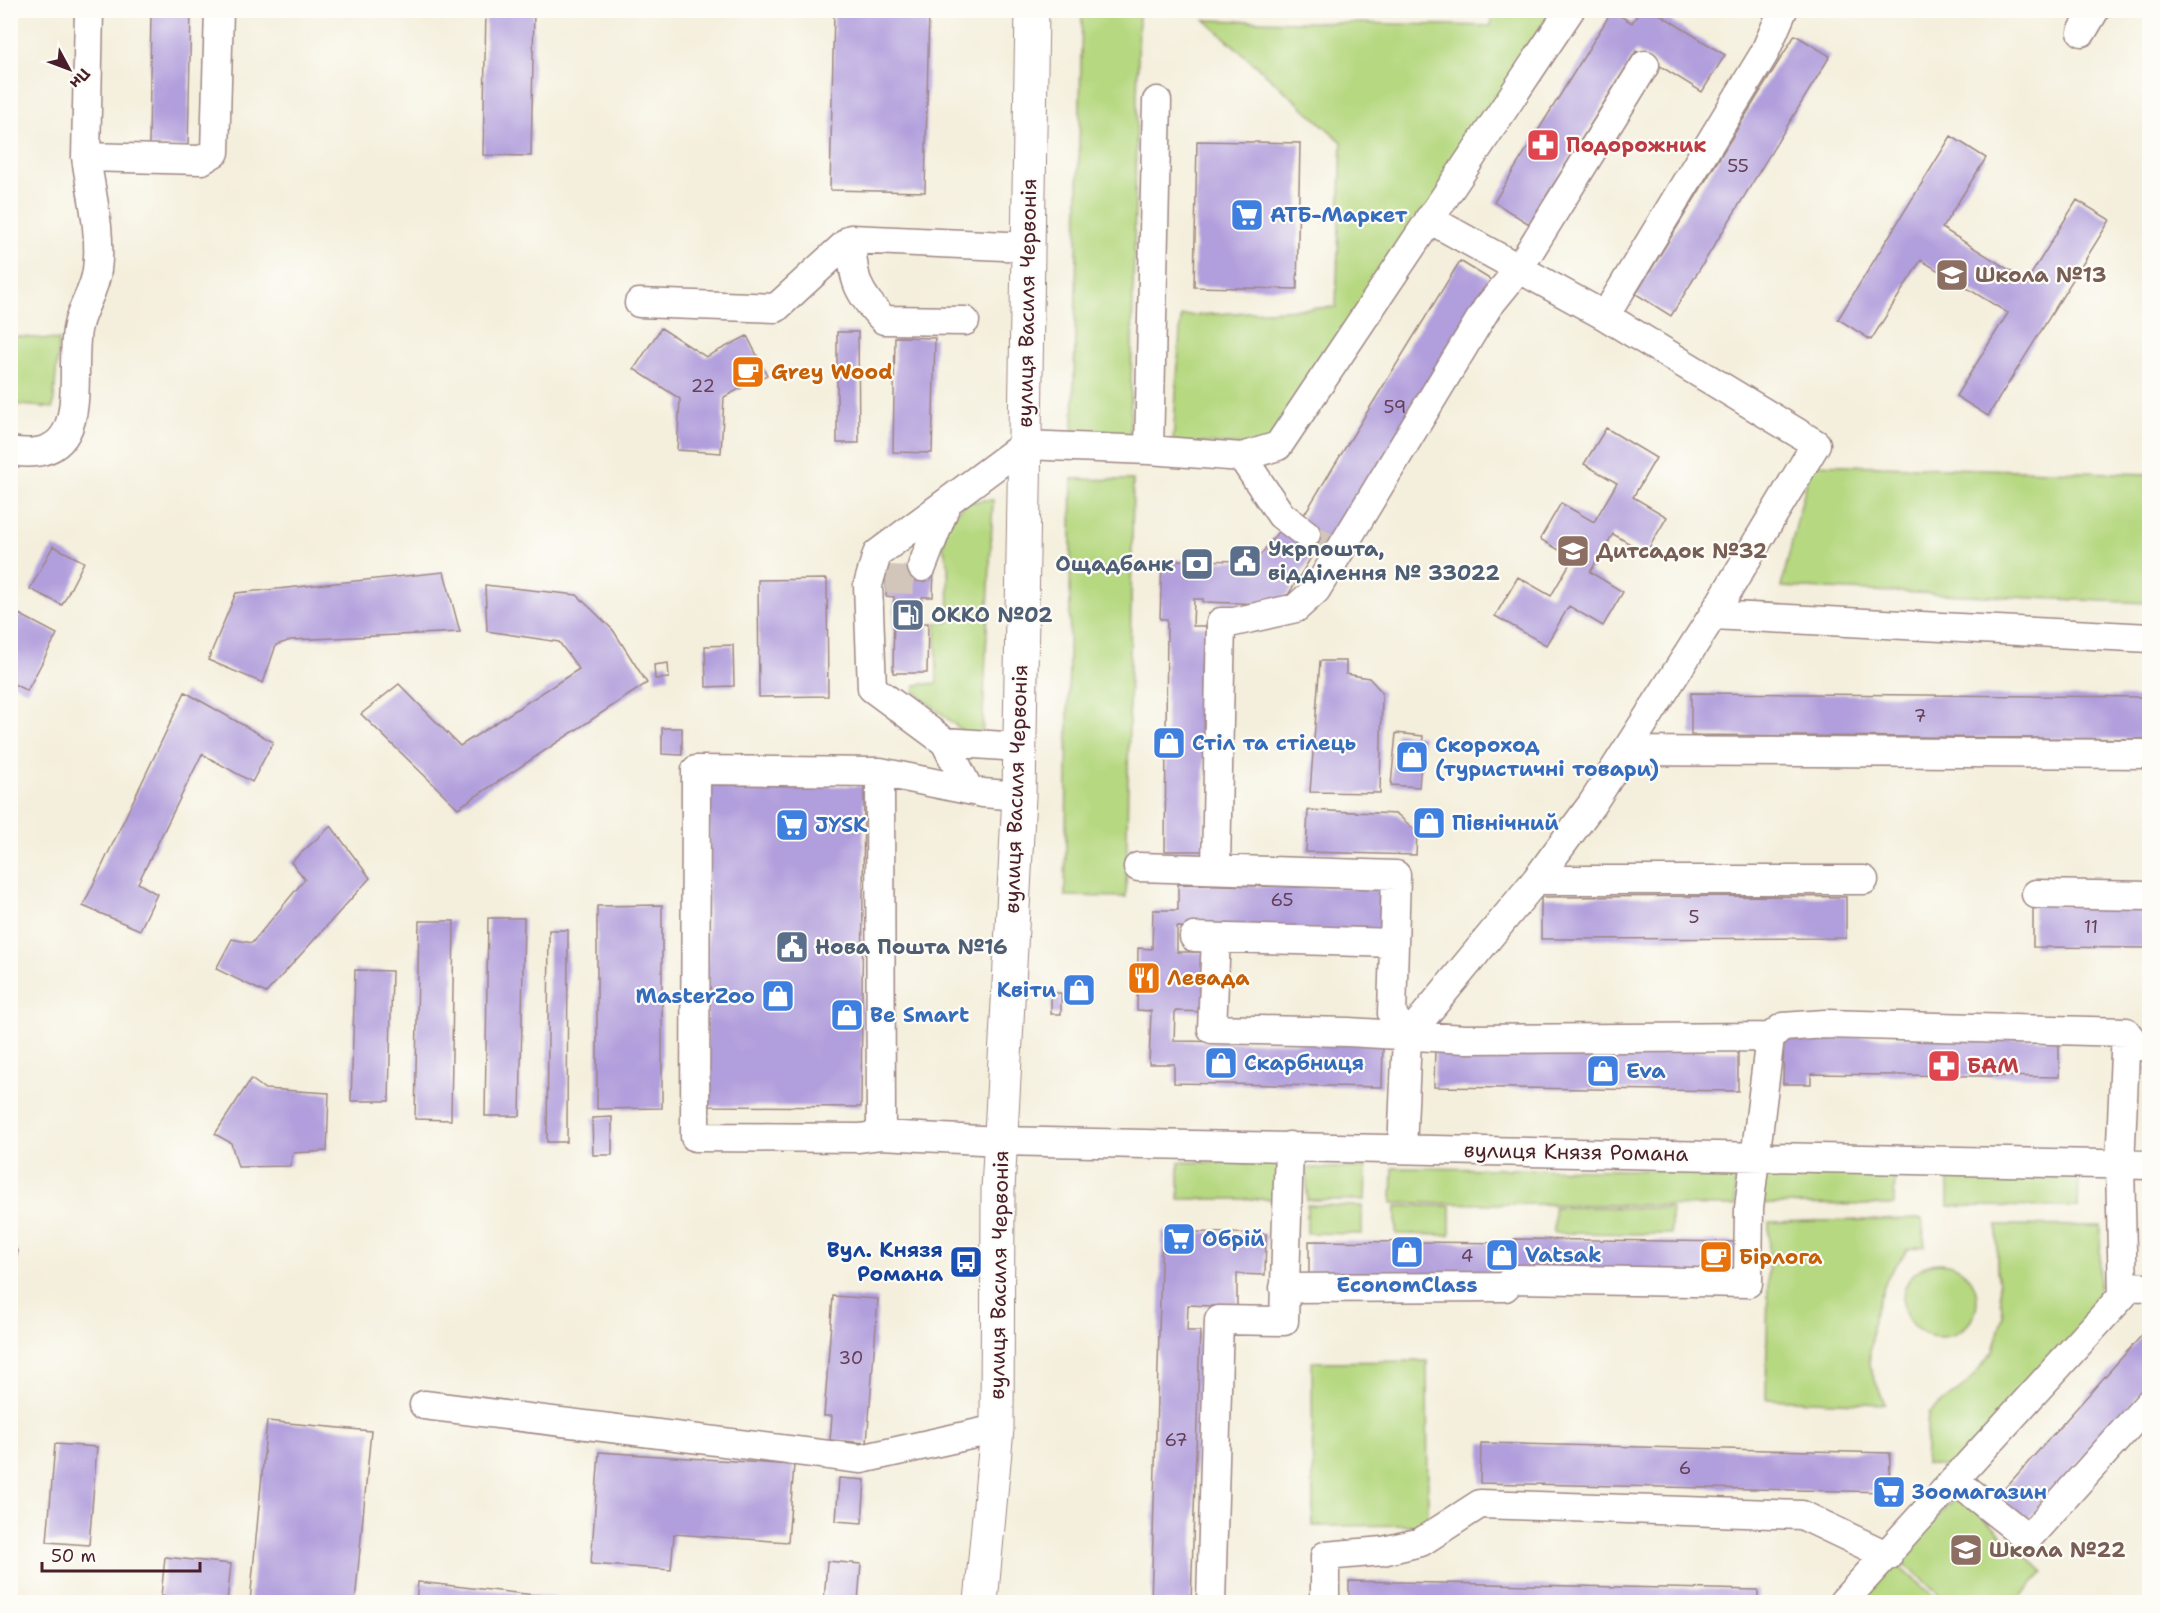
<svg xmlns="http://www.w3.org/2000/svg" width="2160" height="1613" font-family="'Shantell Sans',sans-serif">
	<rect width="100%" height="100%" fill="#fdfcf7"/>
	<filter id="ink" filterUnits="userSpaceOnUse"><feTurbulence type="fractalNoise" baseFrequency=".0167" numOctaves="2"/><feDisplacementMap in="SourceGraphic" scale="12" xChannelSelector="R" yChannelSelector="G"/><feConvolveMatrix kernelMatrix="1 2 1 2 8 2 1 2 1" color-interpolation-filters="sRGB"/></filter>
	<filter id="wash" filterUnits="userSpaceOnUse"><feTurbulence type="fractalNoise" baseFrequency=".008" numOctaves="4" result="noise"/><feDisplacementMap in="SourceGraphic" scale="24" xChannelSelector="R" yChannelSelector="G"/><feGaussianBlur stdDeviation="1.35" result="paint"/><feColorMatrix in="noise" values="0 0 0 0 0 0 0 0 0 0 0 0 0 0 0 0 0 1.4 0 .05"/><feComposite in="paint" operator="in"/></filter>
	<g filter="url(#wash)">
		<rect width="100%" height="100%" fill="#f4efdc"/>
		<path fill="#b6d880" stroke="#807c56" stroke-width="1.5" d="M 1082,11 L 1139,11 L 1130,435 L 1073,434 Z
			M 1492,11 L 1564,11 L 1273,446 L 1173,442 L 1181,316 L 1336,307 L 1342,142 L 1205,20 L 1491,26 Z
			M 11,336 L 59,340 L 53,408 L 11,404 Z
			M 1811,464 L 2149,474 L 2149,603 L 1781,587 Z
			M 1072,479 L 1133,480 L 1126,897 L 1065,896 Z
			M 984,500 L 993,500 L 982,739 L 972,739 L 914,691 L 915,685 L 937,683 L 936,623 L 949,622 L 948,563 L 943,547 L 946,526 L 964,503 Z
			M 1179,1162 L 1278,1163 L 1278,1199 L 1179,1199 Z
			M 1307,1168 L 1366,1168 L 1365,1200 L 1307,1200 Z
			M 1393,1168 L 1735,1171 L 1735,1206 L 1392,1203 Z
			M 1761,1172 L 1895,1172 L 1894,1205 L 1761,1204 Z
			M 1948,1177 L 2079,1178 L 2078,1207 L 1948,1206 Z
			M 1307,1205 L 1362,1206 L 1362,1234 L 1307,1233 Z
			M 1396,1206 L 1450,1206 L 1450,1235 L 1396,1234 Z
			M 1554,1207 L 1671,1208 L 1671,1234 L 1554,1233 Z
			M 1922,1219 L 1925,1246 L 1908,1249 L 1888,1276 L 1873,1318 L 1869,1366 L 1885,1404 L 1766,1399 L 1769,1222 Z
			M 1997,1225 L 2101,1226 L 2098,1313 L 1957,1469 L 1925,1464 L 1928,1413 L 1966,1385 L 1993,1351 L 2003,1316 L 1997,1270 Z
			M1903 1300a37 37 0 1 1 74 0a37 37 0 1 1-74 0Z
			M 1427,1361 L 1428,1525 L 1313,1526 L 1312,1362 Z
			M 1958,1495 L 2044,1572 L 2016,1602 L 1947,1602 L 1899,1559 Z
			M 1896,1563 L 1939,1602 L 1860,1602 Z"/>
		<g id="blocks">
			<path fill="#b19edc" d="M 151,10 L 191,10 L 188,147 L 149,146 Z
				M 486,10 L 534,10 L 531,156 L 483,155 Z
				M 834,10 L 929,10 L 925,192 L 830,190 Z
				M 1640,10 L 1653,10 L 1725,55 L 1702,92 L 1636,51 L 1529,224 L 1494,202 L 1612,11 L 1632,23 Z
				M 1795,35 L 1830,56 L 1671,316 L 1636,294 Z
				M 1951,136 L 1986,158 L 1942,228 L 2027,281 L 2077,200 L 2110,220 L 1988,416 L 1956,396 L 2008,313 L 1921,260 L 1871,340 L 1838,319 Z
				M 1197,141 L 1300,143 L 1297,289 L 1194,287 Z
				M 1460,261 L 1496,283 L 1327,559 L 1315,551 L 1288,595 L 1268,604 L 1203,602 L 1203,599 L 1194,599 L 1193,626 L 1206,626 L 1203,851 L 1165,851 L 1167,619 L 1160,619 L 1162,560 L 1256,561 L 1280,529 L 1302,518 Z
				M 661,328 L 706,357 L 747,336 L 767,375 L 724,397 L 721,453 L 677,450 L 680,399 L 634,369 Z
				M 837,332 L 858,332 L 859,443 L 837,443 Z
				M 895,337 L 935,338 L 932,453 L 893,452 Z
				M 1606,428 L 1656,458 L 1633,497 L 1667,517 L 1646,553 L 1613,534 L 1590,572 L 1623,592 L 1603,626 L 1569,606 L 1546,645 L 1495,616 L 1518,577 L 1551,596 L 1573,558 L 1540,539 L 1561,503 L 1594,522 L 1617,483 L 1584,464 Z
				M 53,546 L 84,562 L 62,605 L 30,589 Z
				M 886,567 L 934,567 L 933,597 L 922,597 L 921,623 L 928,623 L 927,673 L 893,673 L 894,597 L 886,596 Z
				M 444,572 L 460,632 L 291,640 L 276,645 L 263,683 L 208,660 L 236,593 Z
				M 827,579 L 828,696 L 759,697 L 758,580 Z
				M 485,585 L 577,595 L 613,630 L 647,683 L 458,808 L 361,714 L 399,684 L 460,746 L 579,669 L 559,642 L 487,631 Z
				M 19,614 L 57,634 L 27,691 L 10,682 L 10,620 L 15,622 Z
				M 733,645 L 734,686 L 706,687 L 705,646 Z
				M 1320,661 L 1346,661 L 1346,674 L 1369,678 L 1382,692 L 1380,793 L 1310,792 Z
				M 668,663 L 669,678 L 655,679 L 654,665 Z
				M 185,692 L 273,742 L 252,782 L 202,754 L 138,883 L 157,894 L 140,930 L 83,906 Z
				M 1691,693 L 2150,697 L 2150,739 L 1691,735 Z
				M 662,728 L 682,728 L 682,755 L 662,754 Z
				M 1396,733 L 1423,736 L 1419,787 L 1391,785 Z
				M 709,785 L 864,786 L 861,1107 L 706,1106 Z
				M 1308,810 L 1397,814 L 1417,832 L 1416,855 L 1306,852 Z
				M 331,826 L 370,878 L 266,993 L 216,969 L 232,939 L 252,943 L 305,879 L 291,862 Z
				M 1178,884 L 1386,889 L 1385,932 L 1177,927 L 1177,952 L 1210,952 L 1209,1012 L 1175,1011 L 1174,1041 L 1383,1044 L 1382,1087 L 1174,1083 L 1174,1064 L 1149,1064 L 1151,1011 L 1137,1010 L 1138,948 L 1152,949 L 1153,910 L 1178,910 Z
				M 1760,896 L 1846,897 L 1846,938 L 1541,939 L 1541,897 Z
				M 662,905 L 662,1108 L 597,1109 L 597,906 Z
				M 2033,905 L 2150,906 L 2150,948 L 2033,947 Z
				M 488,918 L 524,918 L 520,1116 L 485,1116 Z
				M 419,921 L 454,921 L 451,1120 L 415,1119 Z
				M 549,930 L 568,930 L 567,1142 L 547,1142 Z
				M 355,970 L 392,971 L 389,1101 L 351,1101 Z
				M 1051,993 L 1061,993 L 1061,1014 L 1051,1014 Z
				M 1784,1036 L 2059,1039 L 2059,1077 L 1811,1074 L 1811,1084 L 1783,1084 Z
				M 1435,1047 L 1738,1051 L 1738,1091 L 1434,1087 Z
				M 2147,1065 L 2150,1065 L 2150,1107 L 2147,1107 Z
				M 251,1079 L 265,1089 L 329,1093 L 327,1151 L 293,1153 L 290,1166 L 238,1167 L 231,1143 L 215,1134 Z
				M 612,1117 L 612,1155 L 593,1155 L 592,1118 Z
				M 1162,1231 L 1266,1234 L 1265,1275 L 1237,1274 L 1237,1307 L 1188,1305 L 1187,1331 L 1200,1331 L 1191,1602 L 1151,1602 Z
				M 1514,1239 L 1738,1242 L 1738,1276 L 1309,1275 L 1309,1241 L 1514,1243 Z
				M 10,1249 L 18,1251 L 11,1282 L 10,1282 Z
				M 833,1296 L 878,1299 L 867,1443 L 830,1440 L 832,1416 L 824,1416 Z
				M 2142,1335 L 2150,1342 L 2150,1382 L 2026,1521 L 1998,1496 Z
				M 267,1421 L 371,1431 L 355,1602 L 250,1602 Z
				M 1481,1443 L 1890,1453 L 1889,1492 L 1480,1483 Z
				M 55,1444 L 97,1447 L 89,1545 L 47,1542 Z
				M 599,1452 L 794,1465 L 788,1542 L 674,1534 L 671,1570 L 591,1564 Z
				M 839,1478 L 865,1480 L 862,1523 L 836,1521 Z
				M 165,1557 L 231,1564 L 227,1602 L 161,1596 Z
				M 827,1561 L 861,1564 L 858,1602 L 824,1602 Z
				M 1349,1581 L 1758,1590 L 1758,1602 L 1349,1602 Z
				M 418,1582 L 588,1601 L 588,1602 L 416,1602 Z"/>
		</g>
	</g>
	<g filter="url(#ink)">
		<use href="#blocks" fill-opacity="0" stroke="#9f8784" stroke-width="1.5"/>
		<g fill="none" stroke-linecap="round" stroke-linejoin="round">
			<path stroke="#d2c5b9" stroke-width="28" stroke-dasharray="28 14" stroke-linecap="butt" d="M 1306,534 L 1332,551
				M 886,579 L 914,580 L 922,567"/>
			<g stroke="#9f8784" stroke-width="31">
				<path id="minor" d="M 2082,32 L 2095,10
					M 86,157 L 89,10
					M 1429,219 L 1605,316 L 1816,444 L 1713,615
					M 639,303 L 776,308 L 851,239
					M 1605,316 L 1764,54 L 1783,10
					M 965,321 L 884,320 C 856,292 853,279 851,239 L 1028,247
					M 1149,450 L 1157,101
					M 10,451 C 94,465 69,382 77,330 C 80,309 95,291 97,270 C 102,233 91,193 86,157 L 202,160 L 215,152 L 219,10
					M 1242,457 L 1281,515 L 1306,534
					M 922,567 L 946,505
					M 945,742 L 1019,747
					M 1626,751 L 2150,754
					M 880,772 L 696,770 L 695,1137 L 859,1138 L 881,1135 L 1001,1141 L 2150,1165
					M 969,790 L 945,742 L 872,688 L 868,585 L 877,554 L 1024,445 L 1149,450 L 1242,457 L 1278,446 L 1570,10
					M 1138,867 L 1396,875 L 1392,1014 L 1407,1037
					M 1216,867 L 1221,622 L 1234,622 L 1296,608 L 1316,590 L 1487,308 L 1518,270 L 1645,65
					M 1536,880 L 1864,880
					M 2036,894 L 2150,896
					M 1194,937 L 1394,943
					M 1216,938 L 1212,1029 L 1348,1032 L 1466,1039 L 1770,1037 L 1749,1208 L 1748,1283 L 1513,1279 L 1505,1287 L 1284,1288
					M 2126,1032 L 2136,1045 L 2150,1048
					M 1770,1037 L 1783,1027 L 1825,1024 L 2126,1032 L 2120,1165 L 2123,1295 L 1843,1602
					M 881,1135 L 880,772 L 983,793 L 1019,796
					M 1402,1149 L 1407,1037 L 1536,880 L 1592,804 L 1713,615 L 2150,638
					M 2123,1286 L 2150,1287
					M 424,1405 L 861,1459 L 997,1429
					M 1956,1481 L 2028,1538 L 2150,1402
					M 1211,1602 L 1219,1320 L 1284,1321 L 1289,1146
					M 1325,1602 L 1325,1556 L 1383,1551 L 1421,1542 L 1480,1504 L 1802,1515 L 1888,1556"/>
			</g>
			<g stroke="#9f8784" stroke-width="35">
				<path id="major" d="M 981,1602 L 997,1429 L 998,1190 L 1019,796 L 1032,10"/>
			</g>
			<use href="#minor" stroke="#fff" stroke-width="28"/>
			<use href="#major" stroke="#fff" stroke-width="33"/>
		</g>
	</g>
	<defs>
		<g id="pharmacy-square" transform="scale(1.725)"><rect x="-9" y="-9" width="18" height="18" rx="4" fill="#e0444e" stroke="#fdfcf7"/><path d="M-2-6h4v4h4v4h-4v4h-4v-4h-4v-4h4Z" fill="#fff"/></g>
		<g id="supermarket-square" transform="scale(1.725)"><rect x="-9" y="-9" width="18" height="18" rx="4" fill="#3f7fe0" stroke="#fdfcf7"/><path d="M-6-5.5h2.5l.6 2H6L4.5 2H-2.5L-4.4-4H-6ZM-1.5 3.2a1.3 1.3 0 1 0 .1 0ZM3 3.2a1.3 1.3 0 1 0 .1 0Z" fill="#fff"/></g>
		<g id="school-square" transform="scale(1.725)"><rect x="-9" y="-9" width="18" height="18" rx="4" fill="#8d6e63" stroke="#fdfcf7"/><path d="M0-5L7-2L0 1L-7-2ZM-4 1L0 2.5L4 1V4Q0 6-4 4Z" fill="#fff"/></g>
		<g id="cafe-square" transform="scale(1.725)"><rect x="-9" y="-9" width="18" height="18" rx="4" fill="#e8710a" stroke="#fdfcf7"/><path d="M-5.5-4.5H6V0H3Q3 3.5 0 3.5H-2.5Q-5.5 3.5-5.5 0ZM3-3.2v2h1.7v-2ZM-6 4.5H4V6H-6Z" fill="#fff"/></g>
		<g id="civic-square" transform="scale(1.725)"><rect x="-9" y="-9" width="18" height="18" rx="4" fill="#5c6f8a" stroke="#fdfcf7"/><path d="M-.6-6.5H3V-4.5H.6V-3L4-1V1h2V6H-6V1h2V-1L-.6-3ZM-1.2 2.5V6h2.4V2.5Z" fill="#fff"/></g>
		<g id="bank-square" transform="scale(1.725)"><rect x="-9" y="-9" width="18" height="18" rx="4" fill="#5c6f8a" stroke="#fdfcf7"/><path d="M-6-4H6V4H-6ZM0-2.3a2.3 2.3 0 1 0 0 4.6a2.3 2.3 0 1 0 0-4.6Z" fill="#fff"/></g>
		<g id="fuel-square" transform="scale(1.725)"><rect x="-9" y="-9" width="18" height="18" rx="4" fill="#5c6f8a" stroke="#fdfcf7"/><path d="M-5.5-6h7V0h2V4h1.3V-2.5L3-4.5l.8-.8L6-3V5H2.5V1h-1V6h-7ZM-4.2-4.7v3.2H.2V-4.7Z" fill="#fff"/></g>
		<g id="shop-square" transform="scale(1.725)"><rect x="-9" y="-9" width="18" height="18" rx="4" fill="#3f7fe0" stroke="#fdfcf7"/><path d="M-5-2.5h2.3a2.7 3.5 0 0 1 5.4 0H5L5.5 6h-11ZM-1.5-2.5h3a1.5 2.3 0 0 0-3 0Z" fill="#fff"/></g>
		<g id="restaurant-square" transform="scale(1.725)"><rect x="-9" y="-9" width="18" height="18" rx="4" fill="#e8710a" stroke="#fdfcf7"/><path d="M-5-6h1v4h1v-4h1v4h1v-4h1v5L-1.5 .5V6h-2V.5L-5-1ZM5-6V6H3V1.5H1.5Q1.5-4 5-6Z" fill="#fff"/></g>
		<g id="bus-square" transform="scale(1.725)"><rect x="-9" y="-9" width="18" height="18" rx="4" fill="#1a4fb4" stroke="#fdfcf7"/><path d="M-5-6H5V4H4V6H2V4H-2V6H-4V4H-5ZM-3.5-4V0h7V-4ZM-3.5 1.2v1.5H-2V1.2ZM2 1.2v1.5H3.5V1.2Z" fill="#fff"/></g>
	</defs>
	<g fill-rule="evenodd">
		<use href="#pharmacy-square" x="1543" y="145"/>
		<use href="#supermarket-square" x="1247" y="215"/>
		<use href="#school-square" x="1952" y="275"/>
		<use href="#cafe-square" x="748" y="372"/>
		<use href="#school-square" x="1573" y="551"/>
		<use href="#civic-square" x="1245" y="561"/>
		<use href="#bank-square" x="1197" y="564"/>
		<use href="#fuel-square" x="908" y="615"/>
		<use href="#shop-square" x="1169" y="743"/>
		<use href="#shop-square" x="1412" y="757"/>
		<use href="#shop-square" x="1429" y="823"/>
		<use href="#supermarket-square" x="792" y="825"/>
		<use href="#civic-square" x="792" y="947"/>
		<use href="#restaurant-square" x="1144" y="978"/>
		<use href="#shop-square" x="1079" y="990"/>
		<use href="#shop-square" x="778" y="996"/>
		<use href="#shop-square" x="847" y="1015"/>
		<use href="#shop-square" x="1221" y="1063"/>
		<use href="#pharmacy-square" x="1944" y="1066"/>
		<use href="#shop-square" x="1603" y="1071"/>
		<use href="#supermarket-square" x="1179" y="1239"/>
		<use href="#shop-square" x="1407" y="1252"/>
		<use href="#shop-square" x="1502" y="1255"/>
		<use href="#cafe-square" x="1716" y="1257"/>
		<use href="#bus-square" x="966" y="1262"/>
		<use href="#supermarket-square" x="1889" y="1492"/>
		<use href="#school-square" x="1966" y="1550"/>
	</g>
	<g text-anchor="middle" stroke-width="4.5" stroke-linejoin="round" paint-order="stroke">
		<g font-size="18" fill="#643f57">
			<text x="1738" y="172">55</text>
			<text x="703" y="392">22</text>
			<text x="1395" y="413">59</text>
			<text x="1920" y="722">7</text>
			<text x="1282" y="906">65</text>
			<text x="1694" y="923">5</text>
			<text x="2091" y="933">11</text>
			<text x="1467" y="1262">4</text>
			<text x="851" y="1364">30</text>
			<text x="1176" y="1446">67</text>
			<text x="1685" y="1474">6</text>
		</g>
		<g font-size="21" font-weight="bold" fill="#be3a42" stroke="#fdfcf7" text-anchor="start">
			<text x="1566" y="152">Подорожник</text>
			<text x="1967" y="1073">БАМ</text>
		</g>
		<g font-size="21" font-weight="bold" fill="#366cbe" stroke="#fdfcf7" text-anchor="start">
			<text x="1270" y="222">АТБ-Маркет</text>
			<text x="1192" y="750">Стіл та стілець</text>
			<text x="1435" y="752">Скороход<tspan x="1435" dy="24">(туристичні товари)</tspan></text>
			<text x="1452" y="830">Північний</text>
			<text x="815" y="832">JYSK</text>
			<text x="1056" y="997" text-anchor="end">Квiти</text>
			<text x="755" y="1003" text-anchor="end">MasterZoo</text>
			<text x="870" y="1022">Be Smart</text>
			<text x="1244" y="1070">Скарбниця</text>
			<text x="1626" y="1078">Eva</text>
			<text x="1202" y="1246">Обрій</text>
			<text x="1525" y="1262">Vatsak</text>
			<text x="1407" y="1292" text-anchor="middle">EconomClass</text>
			<text x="1912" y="1499">Зоомагазин</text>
		</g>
		<g font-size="21" font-weight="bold" fill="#785e54" stroke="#fdfcf7" text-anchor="start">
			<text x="1975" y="282">Школа №13</text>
			<text x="1596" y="558">Дитсадок №32</text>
			<text x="1989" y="1557">Школа №22</text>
		</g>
		<g font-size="21" fill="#4a1f2b" stroke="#fdfcf7">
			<text transform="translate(1027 303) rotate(-89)" y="7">вулиця Василя Червонія</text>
			<text transform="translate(1016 789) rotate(-88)" y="7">вулиця Василя Червонія</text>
			<text transform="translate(1576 1152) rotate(1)" y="7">вулиця Князя Романа</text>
			<text transform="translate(999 1275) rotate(-89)" y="7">вулиця Василя Червонія</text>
		</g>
		<g font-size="21" font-weight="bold" fill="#c56008" stroke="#fdfcf7" text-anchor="start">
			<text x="771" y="379">Grey Wood</text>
			<text x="1167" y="985">Левада</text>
			<text x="1739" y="1264">Бірлога</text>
		</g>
		<g font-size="21" font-weight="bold" fill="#4e5e75" stroke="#fdfcf7" text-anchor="start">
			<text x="1268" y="556">Укрпошта,<tspan x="1268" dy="24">відділення № 33022</tspan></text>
			<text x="1174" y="571" text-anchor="end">Ощадбанк</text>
			<text x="931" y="622">ОККО №02</text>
			<text x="815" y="954">Нова Пошта №16</text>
		</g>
		<g font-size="21" font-weight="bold" fill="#164399" stroke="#fdfcf7" text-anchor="end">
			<text x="943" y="1257">Вул. Князя<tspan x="943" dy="24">Романа</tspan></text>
		</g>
	</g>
	<rect width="2160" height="1613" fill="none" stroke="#fdfcf7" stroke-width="36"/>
	<g transform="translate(69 69) rotate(131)" stroke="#fdfcf7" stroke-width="4.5" paint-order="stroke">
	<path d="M0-4.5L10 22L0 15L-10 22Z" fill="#4a1f2b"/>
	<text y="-9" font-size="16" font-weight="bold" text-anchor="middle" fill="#4a1f2b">Пн</text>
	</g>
	<path d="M42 1562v9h158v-9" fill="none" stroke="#4a1f2b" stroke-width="3"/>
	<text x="51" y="1562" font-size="18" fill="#4a1f2b" stroke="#fdfcf7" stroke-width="4.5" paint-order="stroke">50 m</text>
</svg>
